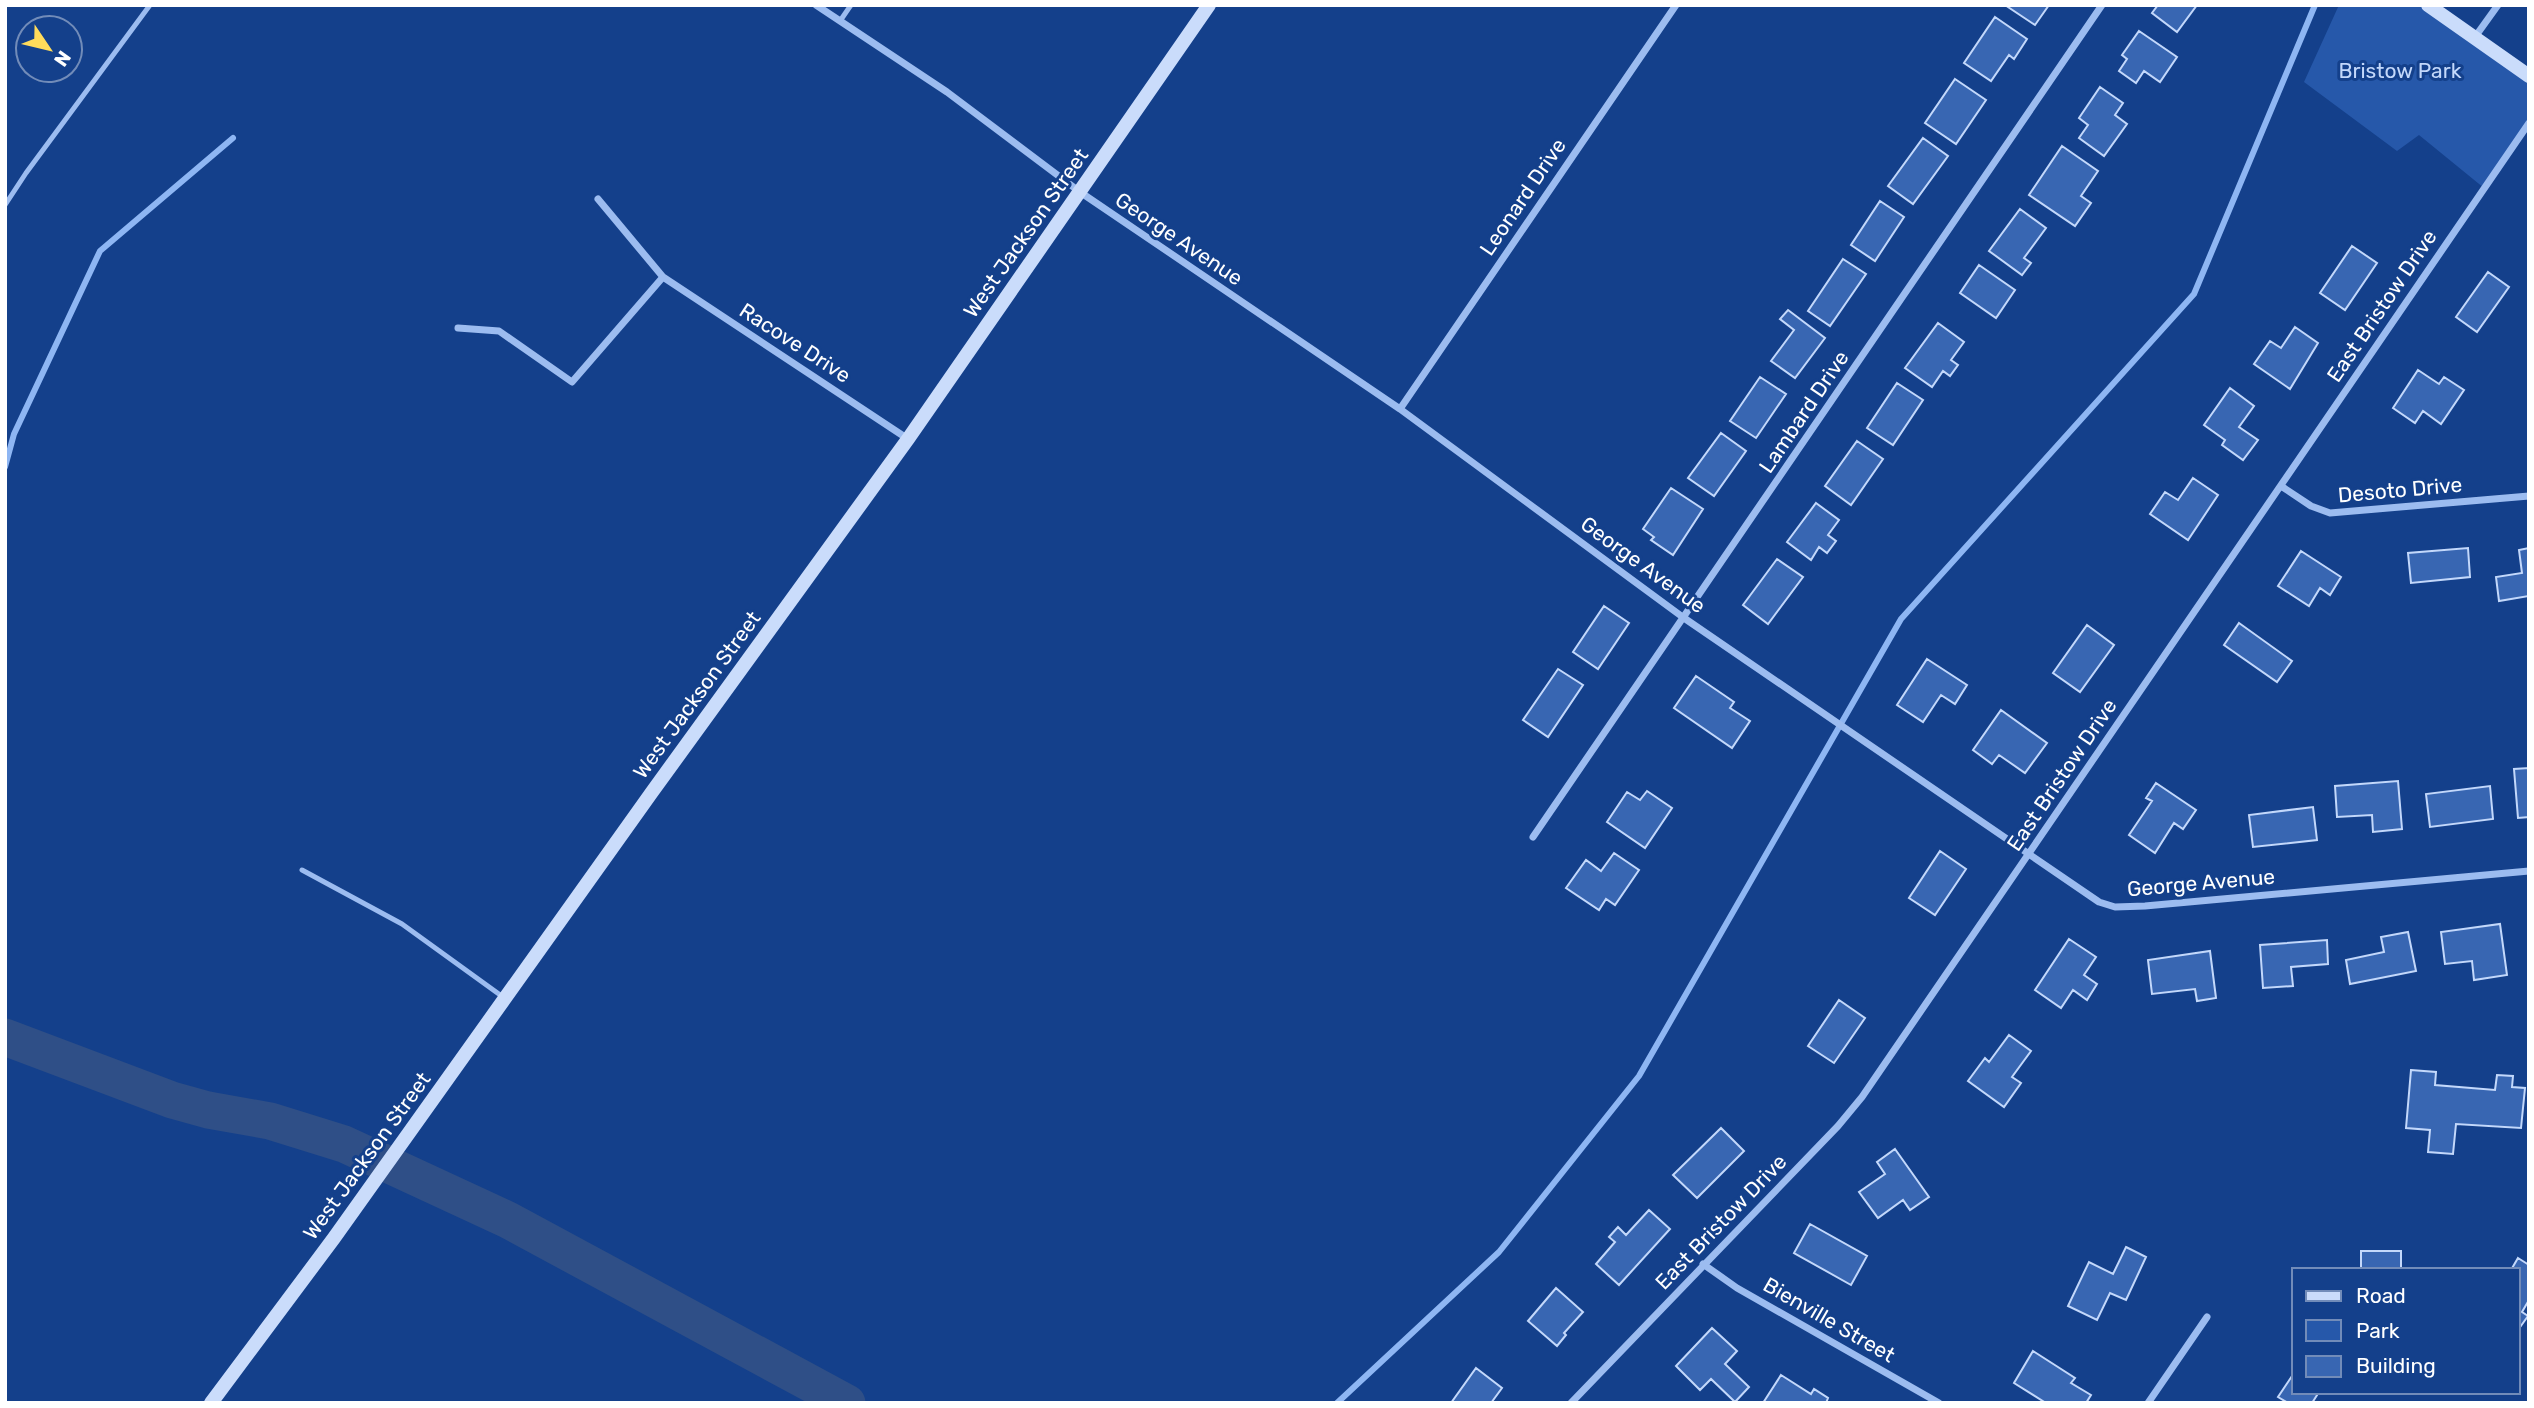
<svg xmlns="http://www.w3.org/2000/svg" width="2534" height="1408" font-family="Rubik,sans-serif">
	<rect width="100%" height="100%" fill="#14408b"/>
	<path fill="#2658aa" d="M 2339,5 L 2420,5 L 2529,80 L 2529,123 L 2484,188 L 2419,135 L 2397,151 L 2304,82 Z"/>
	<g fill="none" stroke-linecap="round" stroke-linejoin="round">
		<path stroke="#8eb6f3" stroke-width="6" d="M 5,467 L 14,434 L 100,251 L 233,138
			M 1337,1403 L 1499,1252 L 1639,1076 L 1901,619 L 2194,294 L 2315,5"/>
		<path stroke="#2f4f87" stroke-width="37" d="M 5,1037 L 172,1100 L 208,1110 L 270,1121 L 344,1144 L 508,1220 L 847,1403"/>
	</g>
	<path fill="#3866b2" stroke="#c3d8fb" stroke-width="2" d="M 2005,5 L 2049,5 L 2035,25 Z
		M 2158,5 L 2197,5 L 2177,32 L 2152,13 Z
		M 1995,17 L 2027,39 L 2014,59 L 2009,55 L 1991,81 L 1964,63 Z
		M 2139,31 L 2177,57 L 2160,82 L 2144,71 L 2136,83 L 2119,71 L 2127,59 L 2122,55 Z
		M 1955,79 L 1986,100 L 1956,144 L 1925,123 Z
		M 2100,87 L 2123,103 L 2115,115 L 2127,124 L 2104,156 L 2079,138 L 2088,125 L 2079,118 Z
		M 1923,138 L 1948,156 L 1913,204 L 1888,186 Z
		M 2062,146 L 2098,171 L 2081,196 L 2091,203 L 2075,226 L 2029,195 Z
		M 1880,201 L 1904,217 L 1875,261 L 1851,245 Z
		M 2020,209 L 2046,228 L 2024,258 L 2031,263 L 2022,275 L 1989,251 Z
		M 2352,246 L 2377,263 L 2345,310 L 2320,293 Z
		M 1843,259 L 1866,274 L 1830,326 L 1808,311 Z
		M 1979,265 L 2015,290 L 1996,318 L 1960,293 Z
		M 2488,272 L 2509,287 L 2477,332 L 2456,317 Z
		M 1788,310 L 1825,338 L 1795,378 L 1771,361 L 1794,330 L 1780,319 Z
		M 1938,323 L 1964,342 L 1951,360 L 1958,365 L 1950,376 L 1943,371 L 1932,387 L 1905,368 Z
		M 2295,327 L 2318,343 L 2290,389 L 2254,364 L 2270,341 L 2281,348 Z
		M 2418,370 L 2439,384 L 2444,377 L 2464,390 L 2441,424 L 2423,411 L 2415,423 L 2393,408 Z
		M 1760,377 L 1786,394 L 1756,438 L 1730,421 Z
		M 1897,383 L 1923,400 L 1893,445 L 1867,428 Z
		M 2230,388 L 2254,406 L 2239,427 L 2258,440 L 2243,460 L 2222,445 L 2225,440 L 2204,425 Z
		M 1721,433 L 1746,451 L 1714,496 L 1688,478 Z
		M 1857,441 L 1883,459 L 1851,505 L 1825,486 Z
		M 2193,478 L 2218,495 L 2188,540 L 2150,514 L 2165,492 L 2178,500 Z
		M 1671,488 L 1703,509 L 1673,555 L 1651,540 L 1654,537 L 1643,529 Z
		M 1816,503 L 1839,520 L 1828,535 L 1836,541 L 1827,553 L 1819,547 L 1811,560 L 1787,542 Z
		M 2468,548 L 2470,577 L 2411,583 L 2408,553 Z
		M 2529,548 L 2529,596 L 2499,601 L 2496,577 L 2522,573 L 2519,550 Z
		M 2301,551 L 2341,577 L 2330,595 L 2320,588 L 2309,606 L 2278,586 Z
		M 1777,559 L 1803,577 L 1768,624 L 1743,605 Z
		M 1604,606 L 1629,623 L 1598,669 L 1573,652 Z
		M 2239,623 L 2292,661 L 2277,682 L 2224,645 Z
		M 2087,625 L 2114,645 L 2080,692 L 2053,673 Z
		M 1927,659 L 1967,685 L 1955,704 L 1941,695 L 1923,722 L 1897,705 Z
		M 1558,669 L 1583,685 L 1548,737 L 1523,720 Z
		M 1696,676 L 1734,702 L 1730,708 L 1750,721 L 1732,748 L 1674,708 Z
		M 2001,710 L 2047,743 L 2025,773 L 1999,755 L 1992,764 L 1973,750 Z
		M 2529,768 L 2529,817 L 2518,818 L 2514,769 Z
		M 2398,781 L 2402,829 L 2373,832 L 2372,815 L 2337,817 L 2335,786 Z
		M 2156,783 L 2196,810 L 2183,829 L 2174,823 L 2155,853 L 2129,835 L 2152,801 L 2146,798 Z
		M 2490,786 L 2493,819 L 2430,827 L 2426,794 Z
		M 1647,791 L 1672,808 L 1645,848 L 1607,822 L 1627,792 L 1640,800 Z
		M 2313,807 L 2317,840 L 2253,847 L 2249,815 Z
		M 1940,851 L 1966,869 L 1935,915 L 1909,898 Z
		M 1614,853 L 1639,870 L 1615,905 L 1606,899 L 1599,910 L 1566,888 L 1586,860 L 1601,871 Z
		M 2500,924 L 2507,975 L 2474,980 L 2472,961 L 2445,964 L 2441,932 Z
		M 2408,932 L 2416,971 L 2350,984 L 2346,960 L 2384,952 L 2381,937 Z
		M 2069,939 L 2096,957 L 2084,975 L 2097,984 L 2087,1000 L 2073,990 L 2061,1008 L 2035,990 Z
		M 2327,940 L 2328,964 L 2291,967 L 2293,986 L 2263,988 L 2260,945 Z
		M 2210,951 L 2216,998 L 2197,1001 L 2195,989 L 2152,994 L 2148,960 Z
		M 1839,1000 L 1865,1018 L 1834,1063 L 1808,1046 Z
		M 2009,1035 L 2031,1051 L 2012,1077 L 2021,1083 L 2004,1107 L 1968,1081 L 1985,1058 L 1989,1062 Z
		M 2411,1070 L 2436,1072 L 2435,1085 L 2495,1090 L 2497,1075 L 2513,1076 L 2512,1087 L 2525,1088 L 2521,1128 L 2456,1124 L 2453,1154 L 2428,1152 L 2430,1130 L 2406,1128 Z
		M 1721,1128 L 1744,1151 L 1697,1198 L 1673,1175 Z
		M 1895,1149 L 1929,1197 L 1910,1210 L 1903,1200 L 1878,1218 L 1859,1192 L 1885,1174 L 1877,1162 Z
		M 1649,1210 L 1670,1229 L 1619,1285 L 1596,1264 L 1615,1242 L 1609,1237 L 1618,1227 L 1626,1235 Z
		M 1810,1224 L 1867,1256 L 1851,1285 L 1794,1253 Z
		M 2126,1247 L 2146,1257 L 2126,1300 L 2110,1293 L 2097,1320 L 2068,1306 L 2089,1262 L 2113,1274 Z
		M 2361,1251 L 2401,1251 L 2401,1270 L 2361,1270 Z
		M 2518,1258 L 2529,1265 L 2529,1300 L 2522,1312 L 2528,1316 L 2518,1330 L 2518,1270 L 2511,1270 Z
		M 1556,1288 L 1583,1312 L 1564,1333 L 1566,1335 L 1557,1346 L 1528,1321 Z
		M 1712,1328 L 1737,1351 L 1725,1364 L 1749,1387 L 1735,1402 L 1711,1379 L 1700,1390 L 1676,1366 Z
		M 2033,1351 L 2075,1378 L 2071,1383 L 2091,1395 L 2086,1403 L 2046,1403 L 2014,1383 Z
		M 1476,1368 L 1502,1388 L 1491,1403 L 1451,1403 Z
		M 2294,1373 L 2294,1392 L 2319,1392 L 2312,1403 L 2288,1403 L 2278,1397 Z
		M 1781,1375 L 1811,1394 L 1814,1389 L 1828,1398 L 1826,1403 L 1763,1403 Z"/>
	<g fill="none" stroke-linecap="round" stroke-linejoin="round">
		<path stroke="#9cbcf0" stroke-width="5" d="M 840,21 L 851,5
			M 5,205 L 26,173 L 150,5
			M 302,870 L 402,924 L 503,997"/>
		<path stroke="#9cbcf0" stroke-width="7" d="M 816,5 L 947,92 L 1080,192 L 1400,409 L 1684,618 L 2099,902 L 2115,907 L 2145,906 L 2529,871
			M 2475,37 L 2498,5
			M 598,199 L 663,277 L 908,439
			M 458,328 L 499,331 L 572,382 L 663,277
			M 1400,409 L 1676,5
			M 2281,486 L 2311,506 L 2330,513 L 2529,496
			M 1533,837 L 2102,5
			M 1703,1264 L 1737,1288 L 1939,1403
			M 1571,1403 L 1838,1126 L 1862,1097 L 2529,123
			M 2148,1403 L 2207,1317"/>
		<path stroke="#cadcfb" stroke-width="14" d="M 2428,5 L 2529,76
			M 211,1403 L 334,1238 L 652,792 L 908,439 L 1209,5"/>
	</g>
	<g text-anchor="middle" stroke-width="6" stroke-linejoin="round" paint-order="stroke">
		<g font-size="21" fill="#c3d8fb" stroke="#14408b">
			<text x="2400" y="78">Bristow Park</text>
		</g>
		<g font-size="21" fill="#fff" stroke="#14408b">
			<text transform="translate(1523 197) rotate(-56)" y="7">Leonard Drive</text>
			<text transform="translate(1026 233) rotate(-55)" y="7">West Jackson Street</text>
			<text transform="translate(1179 239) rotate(34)" y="7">George Avenue</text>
			<text transform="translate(2382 306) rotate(-56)" y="7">East Bristow Drive</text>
			<text transform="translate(795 343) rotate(33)" y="7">Racove Drive</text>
			<text transform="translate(1804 412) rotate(-56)" y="7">Lambard Drive</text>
			<text transform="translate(2400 490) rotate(-5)" y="7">Desoto Drive</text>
			<text transform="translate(1643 565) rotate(36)" y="7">George Avenue</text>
			<text transform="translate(697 695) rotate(-54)" y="7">West Jackson Street</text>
			<text transform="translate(2062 775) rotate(-56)" y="7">East Bristow Drive</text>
			<text transform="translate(2201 883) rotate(-5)" y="7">George Avenue</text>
			<text transform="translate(367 1156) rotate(-54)" y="7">West Jackson Street</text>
			<text transform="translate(1721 1222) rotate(-46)" y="7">East Bristow Drive</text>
			<text transform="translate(1829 1320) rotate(30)" y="7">Bienville Street</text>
		</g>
	</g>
	<rect width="2534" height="1408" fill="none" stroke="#ffffff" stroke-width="14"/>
	<rect x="2292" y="1268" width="228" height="126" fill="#14408b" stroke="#728cb9" stroke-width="2"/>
	<rect x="2306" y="1291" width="35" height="10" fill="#cadcfb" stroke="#728cb9" stroke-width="2"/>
	<text x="2356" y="1303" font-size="21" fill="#ffffff">Road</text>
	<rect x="2306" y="1320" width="35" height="21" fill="#2658aa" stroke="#728cb9" stroke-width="2"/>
	<text x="2356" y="1338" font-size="21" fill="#ffffff">Park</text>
	<rect x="2306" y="1356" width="35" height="21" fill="#3866b2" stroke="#728cb9" stroke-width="2"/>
	<text x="2356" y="1373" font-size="21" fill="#ffffff">Building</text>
	<g transform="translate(49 49) rotate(125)"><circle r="33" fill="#14408b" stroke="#728cb9" stroke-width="2"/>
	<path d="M0-5L12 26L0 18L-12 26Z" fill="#ffdb5b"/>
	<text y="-10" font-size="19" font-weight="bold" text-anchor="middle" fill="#ffffff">N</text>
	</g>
</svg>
